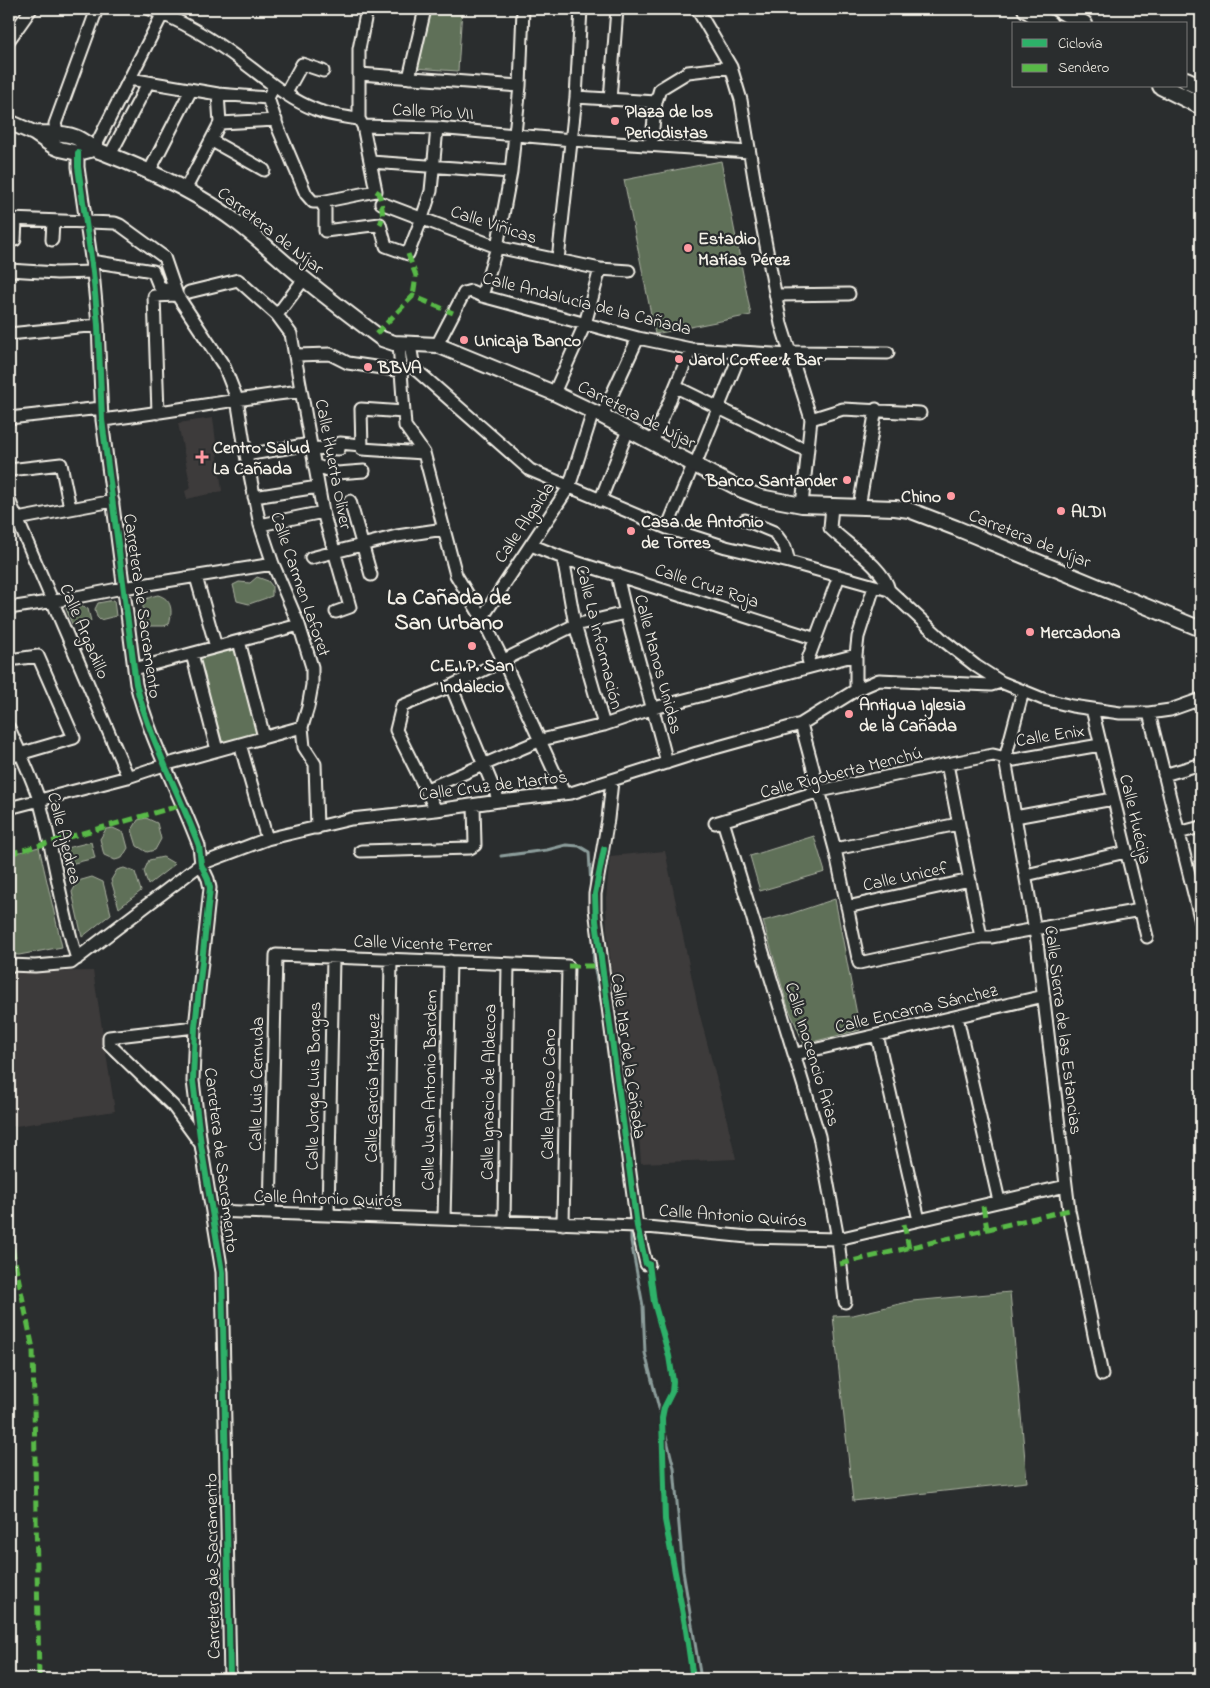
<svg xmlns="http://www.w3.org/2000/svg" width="1210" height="1688" font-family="'Indie Flower',sans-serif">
	<rect width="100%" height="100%" fill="#2a2d2e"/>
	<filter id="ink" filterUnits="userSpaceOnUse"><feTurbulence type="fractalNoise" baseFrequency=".02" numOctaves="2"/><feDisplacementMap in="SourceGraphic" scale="10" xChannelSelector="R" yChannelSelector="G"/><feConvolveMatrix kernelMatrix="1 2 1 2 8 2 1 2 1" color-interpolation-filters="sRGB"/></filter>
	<g filter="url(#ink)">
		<path fill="#3e3b3b" d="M 213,418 L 222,491 L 187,499 L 185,491 L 191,488 L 178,423 Z
			M 665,851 L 699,1012 L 723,1104 L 736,1159 L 641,1163 L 637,1109 L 633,1080 L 613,982 L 607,930 L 606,899 L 610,856 Z
			M 93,971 L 115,1111 L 9,1127 L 9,972 Z"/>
		<path fill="#5f7059" stroke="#aab0a0" d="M 429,9 L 462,9 L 458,71 L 414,68 Z
			M 721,161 L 751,315 L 655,334 L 624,180 Z
			M 257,577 L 268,581 L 272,586 L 272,596 L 249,604 L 237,601 L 233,585 L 239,582 L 250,583 Z
			M 158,595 C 172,599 173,611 169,624 L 164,626 L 143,626 C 140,621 141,617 144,612 C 140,600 148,597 158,595 Z
			M 114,600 L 116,616 L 100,620 L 97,617 L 95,609 L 98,603 Z
			M 81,606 L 88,609 L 91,621 L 72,624 L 66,608 Z
			M 235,649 L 260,733 L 223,744 L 199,658 Z
			M 146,818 L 157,823 L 161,839 L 155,850 L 147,852 L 137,846 L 132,830 L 138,820 Z
			M 113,828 L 124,833 L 128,848 L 122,858 L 115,860 L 104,855 L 100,839 L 106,829 Z
			M 814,836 L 825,872 L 760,891 L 750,856 Z
			M 91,842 L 95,858 L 66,865 L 62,849 Z
			M 39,847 L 62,947 L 19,955 L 9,954 L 9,855 Z
			M 163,857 L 175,864 L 148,885 L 144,871 L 149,860 Z
			M 124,868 L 135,872 L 141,891 L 119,908 L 111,880 L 117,870 Z
			M 92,877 L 103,882 L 111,914 L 82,937 L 72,892 L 78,881 Z
			M 835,899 L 860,1030 L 804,1044 L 788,1007 L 763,921 L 790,914 Z
			M 1010,1292 L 1027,1482 L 853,1501 L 833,1316 L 853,1315 L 912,1301 Z"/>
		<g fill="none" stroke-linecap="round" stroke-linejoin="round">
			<path stroke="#8c9d9b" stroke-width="3" d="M 501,856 L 547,850 L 566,845 L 579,846 L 589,852 L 591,886
				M 593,935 L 594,965 L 603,1010
				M 631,1230 L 631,1241 L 643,1306 L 645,1353 L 674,1468 L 683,1571 L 701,1679"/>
			<g stroke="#f4f1e8" stroke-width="15">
				<path id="minor" d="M 150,9 C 183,21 215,41 243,62 C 266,79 288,99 314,109 C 328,115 343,117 359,119 L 363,126 L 437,128 L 572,140 L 749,152
					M 697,9 L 731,67 L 741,100 L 760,214 L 781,324 L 811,419 L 802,505
					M 9,40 L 31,9
					M 360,74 L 520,86
					M 409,78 L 425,9
					M 130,79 L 218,94 L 268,98
					M 274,86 L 268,98 L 278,128 L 306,194 L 313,202 L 321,202 L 376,191 L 363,126
					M 286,93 L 302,64 L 323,71
					M 576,97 L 656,102
					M 610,100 L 617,9
					M 359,119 L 359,49 L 367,9
					M 220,123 L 276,120
					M 58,133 L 55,124 L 97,9
					M 212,141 L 264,170
					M 651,145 L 656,102 L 660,89 L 688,72 L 731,67
					M 94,149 L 165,9
					M 78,153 L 78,167 L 93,272 L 98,325 L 102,420 L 136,684 C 150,741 179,792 199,846 L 201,864 L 208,879 L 210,888 L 195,1027 L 193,1081 L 201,1145 L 222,1272 L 230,1679
					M 110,155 L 148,83
					M 371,162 L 511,172
					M 149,172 L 191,90
					M 185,190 L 220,123 L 218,94
					M 321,202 L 325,209 L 325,231 L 380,224 L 386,246 L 408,254 L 422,218 L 431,191 L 437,128
					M 381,203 L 497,247 L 600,269 L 629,271
					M 9,219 L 115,223 L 120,225 L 164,257 L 177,295 L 224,366 L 237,399 L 246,455 L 260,525 L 273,564 L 299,625 L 312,667 L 312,685 L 308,707 L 302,727 L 304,747 L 315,764 L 317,828
					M 15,240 L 16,220
					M 52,240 L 53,221
					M 558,260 L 576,97 L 581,9
					M 91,261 L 153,271 L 159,286 L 176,294
					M 9,270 L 57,273 L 93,272
					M 189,292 L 238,280 L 277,315 L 291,334 L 323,512 L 350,607 L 336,612
					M 777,295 L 849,294
					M 482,296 L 497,247 L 511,172 L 520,86 L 523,9
					M 277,315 L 304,279
					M 9,334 L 98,325
					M 399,344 L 405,426 L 424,453 L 456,575 L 482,618 L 503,660 L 564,793
					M 410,345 L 414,368 L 530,470 L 667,528 L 726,547 L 789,562 L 889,590 L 944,641 L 976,666 L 1001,682 L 1043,699 L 1072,706 L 1120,713 L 1149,713 L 1170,710 L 1201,699
					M 437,345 L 464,293 L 471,291 L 482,296 L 638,338 L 691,349 L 791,355 L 795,352 L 888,353
					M 296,355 L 330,354 L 348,363 L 402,371
					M 676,387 L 807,451
					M 554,393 L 585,324 L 600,269
					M 404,412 L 361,409 L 362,449 L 424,453
					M 158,413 L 154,296 L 177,295
					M 602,416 L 638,338
					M 9,418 L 101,408
					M 811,419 L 843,409 L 920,413
					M 102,420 C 169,412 235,399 301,391
					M 652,443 L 691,349
					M 311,448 L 339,449 L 340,443 L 361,445
					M 246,455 L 310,444
					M 314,465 L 337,473 L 364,471
					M 9,470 L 61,464 L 70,508
					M 254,497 L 318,487
					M 9,500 L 128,777
					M 350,501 L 371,575
					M 600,501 L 628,430
					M 832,506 L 830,528 C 847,545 884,567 889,590
					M 859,507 L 876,409
					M 17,519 L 113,501
					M 745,520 L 774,532 L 785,547 L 789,562
					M 260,525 L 323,512
					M 667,528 L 691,470 L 695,465 L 741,352
					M 531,545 L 563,558 L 816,639
					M 311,558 L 397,536 L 444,529
					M 563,558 L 575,625 L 604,725
					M 617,574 C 630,638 652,700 667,763
					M 196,577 L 216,647
					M 9,608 L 61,600 L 123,588 L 273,564
					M 482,618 L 569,487 L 593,412
					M 239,641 L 264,737
					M 192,654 L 217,750
					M 9,660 L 38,656 L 74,738 L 9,757
					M 810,667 L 808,659 L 839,576
					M 134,669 L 299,625
					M 451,686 L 499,801
					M 856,690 L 856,655 L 858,637 L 874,587
					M 1023,691 L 1005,759 L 1037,942 L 1069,1210 L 1102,1375
					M 1092,709 L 1147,937
					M 1149,713 L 1201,922
					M 801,724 L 835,849 L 859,963 L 981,937 L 991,937 L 1140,910
					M 9,728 C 19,751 33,779 40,803 C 54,854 61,908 77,959
					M 240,744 L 267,839
					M 947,764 L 981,937
					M 1164,775 L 1201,764
					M 612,781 L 608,819 L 595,894 L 595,909 L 637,1226 L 646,1264 L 649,1264
					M 427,789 L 541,740 L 604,725 L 654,708 L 856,655
					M 9,808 L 128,777 L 164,765 L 302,727
					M 436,810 L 396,730 L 402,706 L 451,686 L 575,625 L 625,613
					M 1015,817 L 1113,799
					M 723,821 L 819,1136 L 838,1239 L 845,1302
					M 715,823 L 820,791 L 947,764 L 993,755 L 1014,760 L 1100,745
					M 1178,833 L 1201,827
					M 835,849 L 958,824
					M 361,851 L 470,848 L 475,845 L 474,805
					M 1026,875 L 1126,852
					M 847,907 L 970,880
					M 9,965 L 35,966 L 71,963 L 201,864 L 267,839 L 351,819 L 436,810 L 499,801 L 571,793 L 697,753 L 801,724 L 856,690 L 879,680 L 991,685 L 1001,682
					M 957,1017 L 999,1201
					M 195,1027 L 109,1037 L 109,1044 L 173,1106 L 200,1143
					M 877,1035 L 919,1220
					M 796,1054 L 1044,996
					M 212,1211 L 637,1226 L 748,1237 L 838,1239 L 1066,1186
					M 270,1213 L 276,955 L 568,966 L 563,1224
					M 328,1215 L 333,957
					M 387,1217 L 391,959
					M 444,1219 L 450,961
					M 504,1222 L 508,964"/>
			</g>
			<g stroke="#f4f1e8" stroke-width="18">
				<path id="major" d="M 9,122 L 34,133 L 53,146 L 60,149 L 78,153 L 94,149
					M 34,133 C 48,134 63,132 75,137 C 85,141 92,149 102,152 C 149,170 199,193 239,224 C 261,241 282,261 303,278 C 329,299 355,319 382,339 L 394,343 L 437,345 L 554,393 L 602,416 L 742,490 L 760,497 L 802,505 L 895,508 L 909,510 L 956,528 L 1201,629"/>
			</g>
			<g stroke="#f4f1e8" stroke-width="20">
				<path id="highway" d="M 1026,9 L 1049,24
					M 1059,9 L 1084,24
					M 1186,80 L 1201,87
					M 1161,86 L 1201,106"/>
			</g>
			<use href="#minor" stroke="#2a2d2e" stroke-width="11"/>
			<use href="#major" stroke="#2a2d2e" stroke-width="14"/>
			<use href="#highway" stroke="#2a2d2e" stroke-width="16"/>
			<path stroke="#58b947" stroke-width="5" stroke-dasharray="10 5" stroke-linecap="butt" d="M 376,191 L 379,193 C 381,202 385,216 380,224
				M 408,254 L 416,276 L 413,296
				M 376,334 L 413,296 L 453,313
				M 9,854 L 182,805
				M 568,966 L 596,966 L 601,965
				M 983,1206 L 987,1229
				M 904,1224 L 909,1248
				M 9,1233 L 33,1349 L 39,1679
				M 840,1264 L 1069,1210"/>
			<g stroke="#2a2d2e" stroke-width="9">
				<path id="cycleway" d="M 78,153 L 78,167 L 93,272 L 98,325 L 102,420 L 136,684 C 150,741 179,792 199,846 L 201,864 L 208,879 L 210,888 L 195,1027 L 193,1081 L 201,1145 L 222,1272 L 230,1679
					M 604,849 L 595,894 L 596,921 L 637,1226 L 646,1264 L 649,1264 L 654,1302 L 669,1356 L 673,1381 L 672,1392 L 664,1408 L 662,1418 L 665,1520 L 686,1630 L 693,1679"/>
			</g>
			<use href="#cycleway" stroke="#2db169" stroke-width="6"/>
		</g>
	</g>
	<g fill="#ff9aa2" stroke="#2a2d2e" stroke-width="2">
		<circle cx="615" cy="121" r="5"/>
		<circle cx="688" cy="248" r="5"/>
		<circle cx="464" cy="340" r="5"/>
		<circle cx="679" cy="359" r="5"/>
		<circle cx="368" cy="367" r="5"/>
		<path d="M199.5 449.5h5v5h5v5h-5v5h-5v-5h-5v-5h5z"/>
		<circle cx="847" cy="480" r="5"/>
		<circle cx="951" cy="496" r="5"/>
		<circle cx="1061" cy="511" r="5"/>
		<circle cx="631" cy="531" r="5"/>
		<circle cx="1030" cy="632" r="5"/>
		<circle cx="472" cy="646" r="5"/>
		<circle cx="849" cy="714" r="5"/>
	</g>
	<g text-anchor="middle" stroke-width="4.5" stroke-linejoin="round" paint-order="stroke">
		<g font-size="18" fill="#f4f1e8" stroke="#2a2d2e">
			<text transform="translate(433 111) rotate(3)" y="6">Calle Pío VII</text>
			<text transform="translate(494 224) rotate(18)" y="6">Calle Viñicas</text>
			<text transform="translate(271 230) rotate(38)" y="6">Carretera de Níjar</text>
			<text transform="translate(587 303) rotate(14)" y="6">Calle Andalucía de la Cañada</text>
			<text transform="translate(637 414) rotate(27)" y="6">Carretera de Níjar</text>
			<text transform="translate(334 464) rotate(79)" y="6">Calle Huerta Oliver</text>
			<text transform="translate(524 522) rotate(-56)" y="6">Calle Algaida</text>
			<text transform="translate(1030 538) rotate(22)" y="6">Carretera de Níjar</text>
			<text transform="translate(301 584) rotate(71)" y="6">Calle Carmen Laforet</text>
			<text transform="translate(707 585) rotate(18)" y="6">Calle Cruz Roja</text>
			<text transform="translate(143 606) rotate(82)" y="6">Carretera de Sacramento</text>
			<text transform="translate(85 631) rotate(67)" y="6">Calle Argadillo</text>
			<text transform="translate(600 637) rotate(76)" y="6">Calle La Información</text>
			<text transform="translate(659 664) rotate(75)" y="6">Calle Manos Unidas</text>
			<text transform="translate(1050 735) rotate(-9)" y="6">Calle Enix</text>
			<text transform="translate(841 772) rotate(-14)" y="6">Calle Rigoberta Menchú</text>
			<text transform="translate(493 785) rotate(-7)" y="6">Calle Cruz de Martos</text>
			<text transform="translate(1136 819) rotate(77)" y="6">Calle Huécija</text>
			<text transform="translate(65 838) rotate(76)" y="6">Calle Ajedrea</text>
			<text transform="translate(905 876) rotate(-12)" y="6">Calle Unicef</text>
			<text transform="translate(423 943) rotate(2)" y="6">Calle Vicente Ferrer</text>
			<text transform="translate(916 1008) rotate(-13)" y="6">Calle Encarna Sánchez</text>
			<text transform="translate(1064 1030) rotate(83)" y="6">Calle Sierra de las Estancias</text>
			<text transform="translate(813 1054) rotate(73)" y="6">Calle Inocencio Arias</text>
			<text transform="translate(629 1056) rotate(82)" y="6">Calle Mar de la Cañada</text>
			<text transform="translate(256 1084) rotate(-89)" y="6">Calle Luis Cernuda</text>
			<text transform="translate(313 1086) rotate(-89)" y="6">Calle Jorge Luis Borges</text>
			<text transform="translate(372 1088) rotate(-89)" y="6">Calle García Márquez</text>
			<text transform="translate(429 1090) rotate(-89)" y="6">Calle Juan Antonio Bardem</text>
			<text transform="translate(488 1092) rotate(-89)" y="6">Calle Ignacio de Aldecoa</text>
			<text transform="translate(548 1094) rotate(-89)" y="6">Calle Alonso Cano</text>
			<text transform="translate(222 1160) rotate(83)" y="6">Carretera de Sacramento</text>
			<text transform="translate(328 1198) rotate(2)" y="6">Calle Antonio Quirós</text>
			<text transform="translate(733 1215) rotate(4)" y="6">Calle Antonio Quirós</text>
			<text transform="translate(212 1566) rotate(-91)" y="6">Carretera de Sacramento</text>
		</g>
		<g font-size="18" font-weight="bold" fill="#f4f1e8" stroke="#2a2d2e" text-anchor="start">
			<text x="625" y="117">Plaza de los<tspan x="625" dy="21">Periodistas</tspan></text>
			<text x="698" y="244">Estadio<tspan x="698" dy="21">Matías Pérez</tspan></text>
			<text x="474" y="346">Unicaja Banco</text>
			<text x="689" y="365">Jarol Coffee &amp; Bar</text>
			<text x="378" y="373">BBVA</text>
			<text x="213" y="453">Centro Salud<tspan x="213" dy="21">La Cañada</tspan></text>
			<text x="837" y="486" text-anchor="end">Banco Santander</text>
			<text x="941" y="502" text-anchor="end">Chino</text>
			<text x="1071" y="517">ALDI</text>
			<text x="641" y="527">Casa de Antonio<tspan x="641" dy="21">de Torres</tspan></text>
			<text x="1040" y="638">Mercadona</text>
			<text x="472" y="671" text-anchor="middle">C.E.I.P. San<tspan x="472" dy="21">Indalecio</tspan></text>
			<text x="859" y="710">Antigua Iglesia<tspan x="859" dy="21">de la Cañada</tspan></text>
		</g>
		<g font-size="22" font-weight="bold" fill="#f4f1e8" stroke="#2a2d2e">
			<text x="449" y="604">La Cañada de<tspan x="449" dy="25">San Urbano</tspan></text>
		</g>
	</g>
	<rect width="1210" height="1688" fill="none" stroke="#2a2d2e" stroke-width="30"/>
	<rect x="15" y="15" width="1180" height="1658" fill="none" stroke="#f4f1e8" stroke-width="2" filter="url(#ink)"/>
	<rect x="1012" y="22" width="175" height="65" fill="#2a2d2e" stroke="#7b7b78"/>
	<rect x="1022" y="39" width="25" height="8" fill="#2db169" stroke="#7b7b78"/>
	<text x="1058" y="48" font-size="15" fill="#f4f1e8">Ciclovía</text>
	<rect x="1022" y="64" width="25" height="8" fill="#58b947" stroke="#7b7b78"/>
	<text x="1058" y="72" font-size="15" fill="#f4f1e8">Sendero</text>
</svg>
